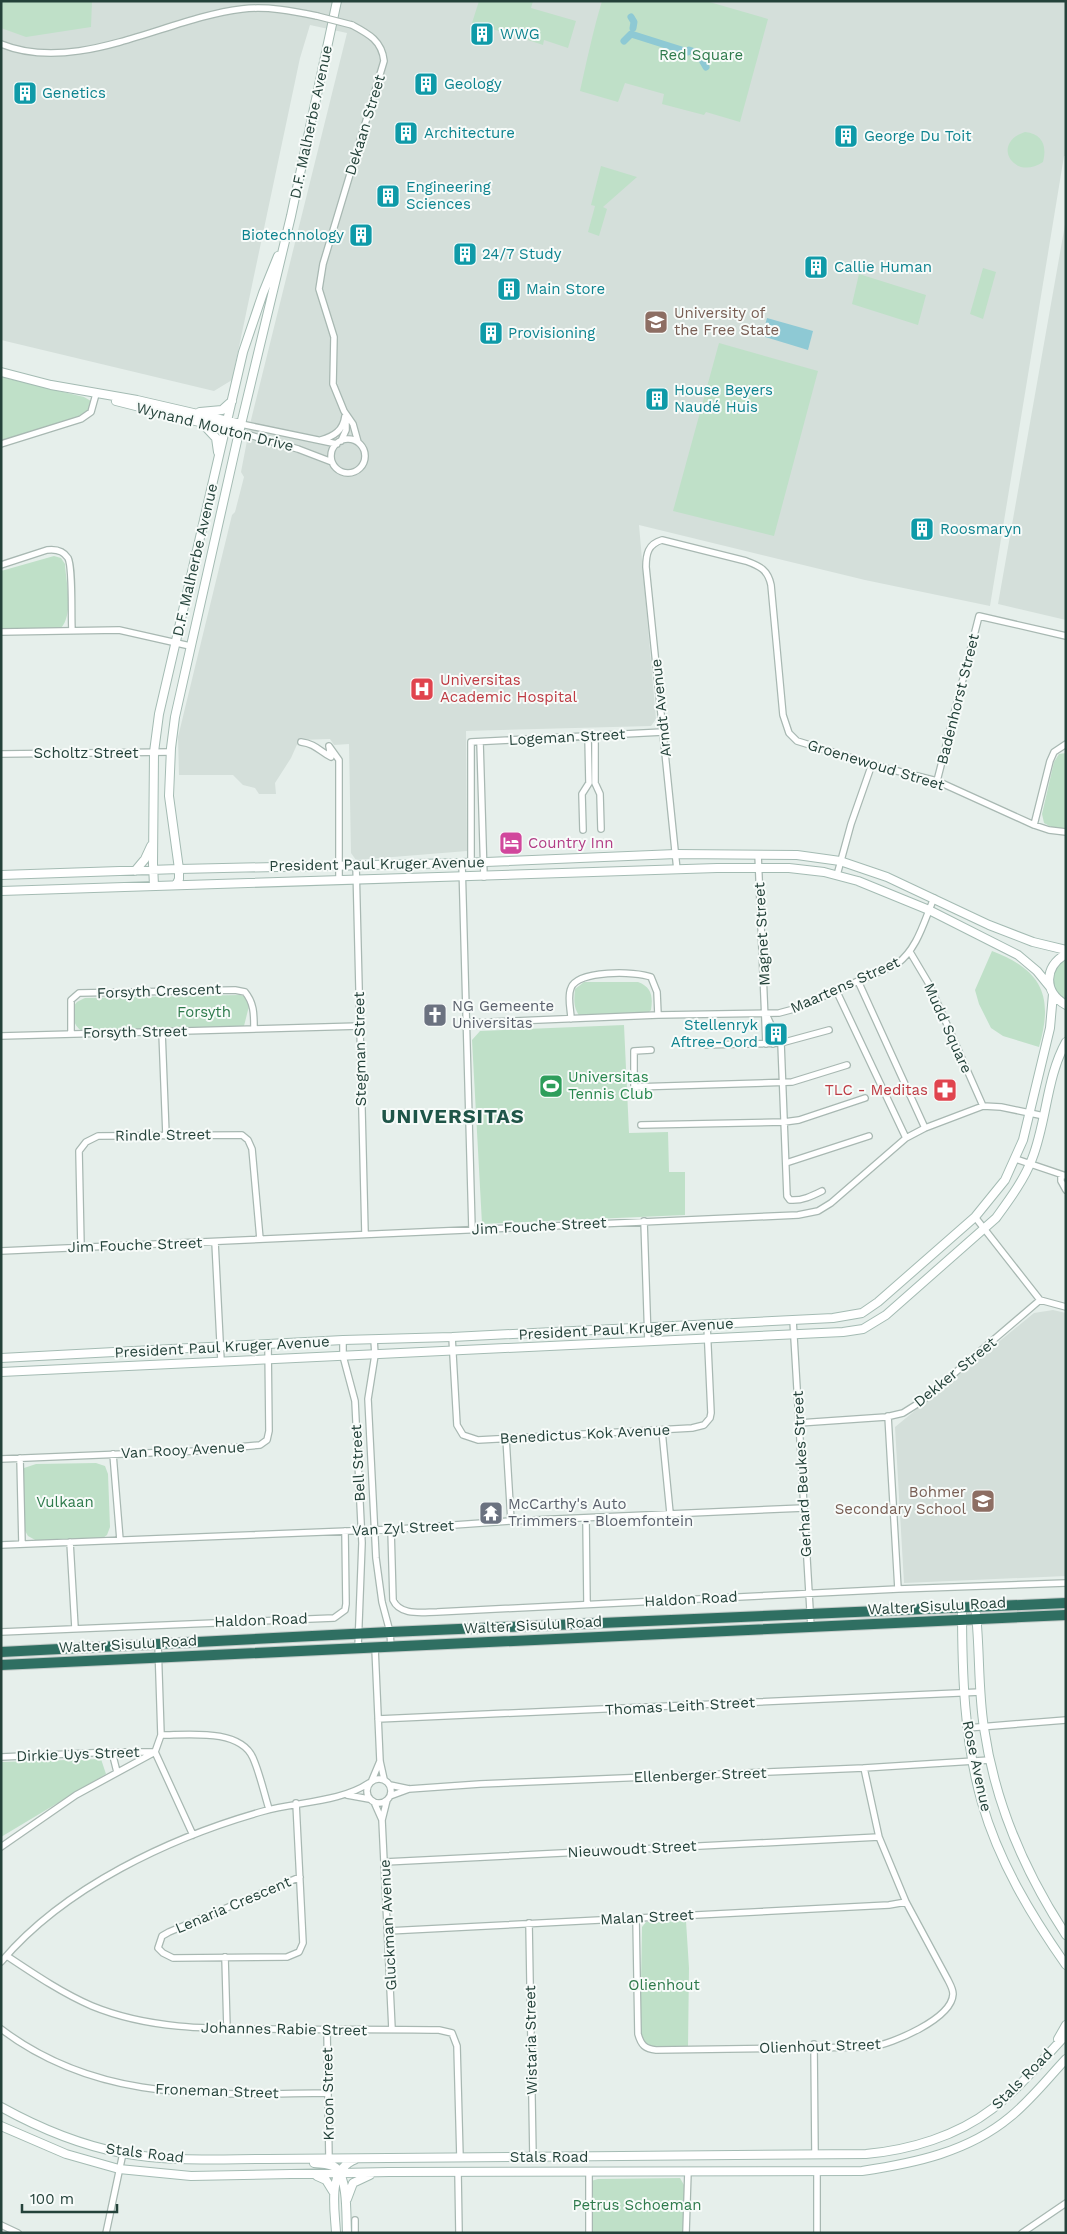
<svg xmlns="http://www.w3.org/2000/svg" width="1067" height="2234" font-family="'Work Sans',sans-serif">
	<rect width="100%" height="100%" fill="#e6efeb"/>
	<path fill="#d4dfda" d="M 1,1 L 1066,1 L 1066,156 L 1064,156 L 990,606 L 865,580 L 639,525 L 656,719 L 651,726 L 466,731 L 467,851 L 356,860 L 351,853 L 349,744 L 334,745 L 330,739 L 299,740 L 291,758 L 275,783 L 276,794 L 259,794 L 255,788 L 243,785 L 233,775 L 179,775 L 178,737 L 232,515 L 235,512 L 244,477 L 241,472 L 251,420 L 347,33 L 310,25 L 300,58 L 232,380 L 214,391 L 1,340 Z
		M 1066,219 L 1066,620 L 998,604 Z
		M 1053,1310 L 1066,1313 L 1066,1576 L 904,1583 L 895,1427 L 1034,1313 Z"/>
	<path fill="#bfe0c8" d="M 1,1 L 92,1 L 91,27 L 26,37 L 1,28 Z
		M 479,1 L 533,1 L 531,8 L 576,21 L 568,48 L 544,40 L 543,45 L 528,40 L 529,35 L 517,32 L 516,36 L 472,23 Z
		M 602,1 L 706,1 L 768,19 L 740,122 L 706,112 L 704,115 L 662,104 L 664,94 L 625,83 L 618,102 L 580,91 C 587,60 593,31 602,1 Z
		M 1025,132 C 1043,134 1047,146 1043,162 C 1014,182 990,143 1025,132 Z
		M 601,166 L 637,177 L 603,207 L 607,209 L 599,236 L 588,232 L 595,206 L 591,205 Z
		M 983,268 L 996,272 L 983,319 L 970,314 Z
		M 859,274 L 926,295 L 918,325 L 852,304 Z
		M 719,343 L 818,371 L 774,536 L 673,511 Z
		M 1,377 L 84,397 L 91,401 L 89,416 L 1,445 Z
		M 54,556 L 61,558 L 65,564 C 66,583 74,613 61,628 L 1,631 L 1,571 Z
		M 1066,753 L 1066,829 L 1053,828 L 1044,823 L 1042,814 L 1054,762 L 1059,754 Z
		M 992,951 C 1042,970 1054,996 1039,1047 L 1003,1036 L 991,1028 L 979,1004 L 975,990 Z
		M 1066,959 L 1066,1003 C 1050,989 1046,972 1066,959 Z
		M 584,982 L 638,982 C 652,987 653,997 651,1010 L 644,1017 L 581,1018 C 573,1008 574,1001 575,989 Z
		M 240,995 L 246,997 L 249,1006 L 244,1026 L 83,1031 C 73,1028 69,1009 77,1002 C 80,1000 83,999 85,998 Z
		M 624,1025 L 629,1133 L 668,1132 L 669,1172 L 685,1172 L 685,1215 L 482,1224 L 472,1040 L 480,1031 Z
		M 96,1463 L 105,1466 L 108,1474 L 110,1527 L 107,1535 L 100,1540 L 37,1541 L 28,1536 L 24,1529 L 20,1475 L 24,1468 L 36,1464 Z
		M 101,1759 L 106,1774 L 1,1837 L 1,1762 Z
		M 686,1921 L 689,1968 L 688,2047 C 673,2048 648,2054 640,2039 L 642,1927 L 646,1922 Z
		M 680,2178 L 684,2185 L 685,2233 L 591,2233 L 591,2181 L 598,2179 Z"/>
	<path fill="#8ec9d4" d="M 767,318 L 813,331 L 808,350 L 762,336 Z"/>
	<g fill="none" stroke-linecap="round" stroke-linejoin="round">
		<path stroke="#8ec9d4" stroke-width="7" d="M 631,17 L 634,22 L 633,28
			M 624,41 L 631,34 L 688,52 L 689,50 L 698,53 L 706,67"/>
		<g stroke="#a8b8b2" stroke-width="8">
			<path id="street" d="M 352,25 C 369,34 382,41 384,61 L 323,264 L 319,289 L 334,337 L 333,384 L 344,411 L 353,424 L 358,442
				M 1,44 C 77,75 166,18 242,9 C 267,6 293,11 317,16
				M 241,424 L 337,444
				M 239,432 L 298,449 L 332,462
				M331 456a17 17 0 1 1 34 0a17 17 0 1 1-34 0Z
				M 321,440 C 334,436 343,431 345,416
				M 341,441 L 346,430 L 346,420
				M 1,444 L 81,419 L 91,412 L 96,394
				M 1,565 L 47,550 C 55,549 63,550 68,558 C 73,567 71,616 72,630
				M 1,632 L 119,630 L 190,646
				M 595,736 L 595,783 L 600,794 L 601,829
				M 301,742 C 316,744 319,751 331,757 L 329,746 L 339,760 L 339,880
				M 480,742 L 484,877
				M 1,754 L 171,752
				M 937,781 L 979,616 L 1066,636
				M 1034,825 L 1050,761 L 1054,752 L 1066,744
				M 583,830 L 582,794 L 589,783 L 588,736
				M 758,854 L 766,1044
				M 471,862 L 471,742 L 663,732
				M 462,863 L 472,1229
				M 356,865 L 365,1233
				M 677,870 L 646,567 C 646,554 648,544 662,540 L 746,561 C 760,566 768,570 771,585 L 783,715 L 789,733 L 797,741 L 881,767 L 937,781 L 1034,825 L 1049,830 L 1066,832
				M 837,875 L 851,824 L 872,764
				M 910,952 L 929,984 L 983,1106
				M 858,981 L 925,1128
				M 836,990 L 906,1138
				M 766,1014 L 771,1025 L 773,1044
				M 571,1019 C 571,1010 567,997 571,988 C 577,970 636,971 651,977 L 657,992 L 658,1015
				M 465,1023 L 658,1015 L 779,1013 L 794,1009 L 897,964 C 918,948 924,921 934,898
				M 162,1032 L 166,1135
				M 71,1033 L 71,1000 L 79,993 L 235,990 L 245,992 C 254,1003 254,1014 254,1028
				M 1,1036 L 360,1026
				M 781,1043 L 787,1196 L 790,1200 C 802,1201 812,1196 822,1191
				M 702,1045 L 781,1043 L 829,1030
				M 651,1050 L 634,1051 L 634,1087 L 792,1082 L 847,1065
				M 641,1125 L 784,1122 L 799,1120 L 865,1098
				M 1016,1159 L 1066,1176
				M 786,1163 L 869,1136
				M 1061,1175 L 1061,1181 L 1066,1190
				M 975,1217 L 1040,1300 L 1066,1307
				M 644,1221 L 648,1341
				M 215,1242 L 221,1361
				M 81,1247 L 79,1151 L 86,1142 L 98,1136 L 242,1135 L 248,1140 L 252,1149 L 260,1239
				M 1,1251 L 798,1215 L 818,1211 L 831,1203 L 906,1138 L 925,1128 L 983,1106 L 1001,1107 L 1044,1116
				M 793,1320 L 811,1627
				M 452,1337 L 457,1425 L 463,1435 L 478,1440 L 692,1428 L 704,1425 L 710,1418 L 711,1413 L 707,1325
				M 374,1339 L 375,1355 L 368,1399 L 376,1558 L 382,1602 L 390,1632 L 391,1647
				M 343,1340 L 343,1356 L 355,1401 L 362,1543 L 358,1648
				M 888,1416 L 898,1589
				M 799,1423 L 886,1417 L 903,1413 L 922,1401 L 1040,1300
				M 662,1431 L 670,1513
				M 506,1438 L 511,1521
				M 113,1454 L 120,1540
				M 20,1458 L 22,1544
				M 1,1459 L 196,1451 L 260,1445 L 267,1440 L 269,1431 L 268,1344
				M 586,1519 L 587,1603
				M 391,1529 L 393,1600 C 400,1616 422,1612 437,1612 L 898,1589 L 1066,1583
				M 70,1542 L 75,1628
				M 1,1545 L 398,1529 L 511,1521 L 804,1508
				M 1,1632 L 334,1618 L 345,1610 L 346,1604 L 345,1531
				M 375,1648 L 380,1761 L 384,1779
				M 378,1719 L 981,1692
				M 967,1728 L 1066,1720
				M 161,1735 C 187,1735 240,1728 253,1758 C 260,1774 264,1793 269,1809
				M 112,1752 L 117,1772
				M 155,1752 L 193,1835
				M 1,1757 L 112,1752 L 155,1752
				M367 1791a12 12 0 1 1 24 0a12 12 0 1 1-24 0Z
				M 372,1780 L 380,1761
				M 390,1785 L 409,1789 L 480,1784 L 864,1768 L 990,1760
				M 347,1795 L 369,1799
				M 390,1796 L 409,1789
				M 387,1800 L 382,1820 L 392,2029
				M 374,1802 L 382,1820
				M 296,1803 L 303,1943 L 299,1952 L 287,1957 L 173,1958 L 163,1953 L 158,1948 L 162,1936 L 169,1932 L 300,1877
				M 1,1847 L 76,1795 L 155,1752 L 161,1735 L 158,1644
				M 385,1862 L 879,1837
				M 636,1918 L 638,2034 C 641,2045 645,2049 656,2050 L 871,2047 C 892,2044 952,2019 953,1994 C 953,1989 950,1984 948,1980 L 906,1902 L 879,1837 L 864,1768
				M 529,1923 L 533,2157
				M 388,1931 L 889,1905 L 906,1902
				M 7,1956 C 34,1974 62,1993 92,2006 C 148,2029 208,2029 268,2029 C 325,2030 382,2029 439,2030 L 452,2033 L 457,2046 L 460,2158
				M 225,1957 L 227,2029
				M 1,1962 C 64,1887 171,1837 264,1811 C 296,1802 341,1802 369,1783
				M 1,2029 C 100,2104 211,2094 327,2093
				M 327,2030 L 329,2159
				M 814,2044 L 815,2155
				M 589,2171 L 589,2233
				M 458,2172 L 459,2233
				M 355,2220 L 355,2233
				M 1,2225 L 18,2233
				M 106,2233 L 123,2153
				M 686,2233 L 688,2171
				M 817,2233 L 817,2171
				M 1022,2233 L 1066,2203"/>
		</g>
		<g stroke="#a4bbb3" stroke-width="10">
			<path id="secondary" d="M 1,372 L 51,385 L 137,400 L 241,424
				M 116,401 L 239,432
				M 200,412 L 222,410 L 232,401
				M 203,424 L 216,438 L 218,452
				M 135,871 L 145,859 L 151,846
				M 1,875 L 179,869 L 462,863 L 676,854 L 797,855 L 840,861 L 887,877 L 989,925 L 1033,942 L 1066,950
				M 176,885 L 179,879 L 179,869 L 169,796 L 171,748 L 175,717 L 237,441 L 291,216 L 337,1
				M 154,886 L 153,864 L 154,752 L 159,714 L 243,352 L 263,293 L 278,256
				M 1,891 L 717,868 L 789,868 L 824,872 L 858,881 L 929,910 L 1018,955 L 1037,971 L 1050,987
				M 1066,954 C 1044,967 1043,992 1066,1005
				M 1,1358 L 343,1340 L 452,1337 L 833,1318 L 862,1313 L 878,1302 L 975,1217 L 1005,1180 L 1023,1140 L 1050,1028 L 1053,994
				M 1,1372 L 843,1332 L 863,1329 L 886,1315 L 996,1218 C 1009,1200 1024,1180 1032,1159 C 1047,1121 1046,1078 1066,1042
				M 962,1607 C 962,1673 964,1740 982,1803 C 999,1862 1031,1915 1066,1965
				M 976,1614 C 980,1652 978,1690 984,1728 C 995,1804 1024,1871 1066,1935
				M 1058,2039 L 1066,2025
				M 1,2107 C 39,2128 80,2145 122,2153 C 170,2162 220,2159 267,2159 L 866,2154 C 910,2150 957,2136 992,2109 C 1020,2088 1042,2060 1066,2035
				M 1,2126 L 66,2154 L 119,2169 L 191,2176 L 389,2172 L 862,2171 C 915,2163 968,2152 1010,2117 C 1031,2100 1048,2078 1066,2059
				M 314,2163 C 322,2164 332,2163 337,2169 C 348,2182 346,2216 347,2233
				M 317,2176 L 326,2180 L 334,2193
				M 347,2199 L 353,2183 L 370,2175
				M 336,2233 C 335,2208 326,2170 356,2159"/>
		</g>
		<g stroke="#c2cac8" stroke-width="12">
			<path id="highway" d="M 1,1652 L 390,1632 L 1066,1603
				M 1,1665 L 1066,1615"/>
		</g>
		<use href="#street" stroke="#fff" stroke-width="5.5"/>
		<use href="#secondary" stroke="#fff" stroke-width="8"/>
		<use href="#highway" stroke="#2f6f62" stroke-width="10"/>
		<g stroke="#a8b8b2" stroke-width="8" stroke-linecap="butt">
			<path id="street-bridge" d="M 317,16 L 352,25"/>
		</g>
		<use href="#street-bridge" stroke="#fff" stroke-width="5.5"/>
	</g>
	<defs>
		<g id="building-square" transform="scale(1.25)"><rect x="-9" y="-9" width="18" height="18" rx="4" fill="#0f9aa8" stroke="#f7fbf9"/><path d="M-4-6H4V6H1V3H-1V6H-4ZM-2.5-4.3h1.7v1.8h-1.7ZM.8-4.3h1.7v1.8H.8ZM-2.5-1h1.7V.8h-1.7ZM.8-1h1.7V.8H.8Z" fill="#fff"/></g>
		<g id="university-square" transform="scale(1.25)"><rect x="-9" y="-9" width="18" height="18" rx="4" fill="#8d6e63" stroke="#f7fbf9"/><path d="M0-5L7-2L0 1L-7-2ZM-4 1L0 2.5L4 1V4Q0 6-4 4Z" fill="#fff"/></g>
		<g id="hospital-square" transform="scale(1.25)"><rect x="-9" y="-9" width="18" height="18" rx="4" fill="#e0444e" stroke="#f7fbf9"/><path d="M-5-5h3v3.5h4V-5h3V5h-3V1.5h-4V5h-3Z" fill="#fff"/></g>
		<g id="hotel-square" transform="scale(1.25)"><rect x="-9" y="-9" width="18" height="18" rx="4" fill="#d1479c" stroke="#f7fbf9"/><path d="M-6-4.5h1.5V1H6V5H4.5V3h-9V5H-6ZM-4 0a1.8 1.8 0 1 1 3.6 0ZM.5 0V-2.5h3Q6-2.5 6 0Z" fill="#fff"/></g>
		<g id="church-square" transform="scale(1.25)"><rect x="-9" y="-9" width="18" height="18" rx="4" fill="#6b7280" stroke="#f7fbf9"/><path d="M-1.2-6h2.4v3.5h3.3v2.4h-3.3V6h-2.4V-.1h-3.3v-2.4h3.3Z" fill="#fff"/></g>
		<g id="stadium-square" transform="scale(1.25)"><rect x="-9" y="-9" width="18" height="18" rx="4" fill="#2e9e5b" stroke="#f7fbf9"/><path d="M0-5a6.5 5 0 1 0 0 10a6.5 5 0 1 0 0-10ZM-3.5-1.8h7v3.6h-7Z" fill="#fff"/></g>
		<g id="pharmacy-square" transform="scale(1.25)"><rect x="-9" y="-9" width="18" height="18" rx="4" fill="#e0444e" stroke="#f7fbf9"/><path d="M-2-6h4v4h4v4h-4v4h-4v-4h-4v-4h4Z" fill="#fff"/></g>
		<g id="school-square" transform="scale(1.25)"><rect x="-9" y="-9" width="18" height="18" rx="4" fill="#8d6e63" stroke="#f7fbf9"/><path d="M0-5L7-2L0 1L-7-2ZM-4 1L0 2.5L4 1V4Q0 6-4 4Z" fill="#fff"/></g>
		<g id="temple-square" transform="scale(1.25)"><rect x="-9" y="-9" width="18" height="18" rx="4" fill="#6b7280" stroke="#f7fbf9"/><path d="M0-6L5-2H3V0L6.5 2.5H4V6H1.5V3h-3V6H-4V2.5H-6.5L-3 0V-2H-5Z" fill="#fff"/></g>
	</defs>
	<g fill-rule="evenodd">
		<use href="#building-square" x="482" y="34"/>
		<use href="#building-square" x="426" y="84"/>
		<use href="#building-square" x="25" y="93"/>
		<use href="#building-square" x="406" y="133"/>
		<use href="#building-square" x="846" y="136"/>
		<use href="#building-square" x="388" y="196"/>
		<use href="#building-square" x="361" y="235"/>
		<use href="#building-square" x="465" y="254"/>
		<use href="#building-square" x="816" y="267"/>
		<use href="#building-square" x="509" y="289"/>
		<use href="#university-square" x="656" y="322"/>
		<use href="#building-square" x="491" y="333"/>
		<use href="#building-square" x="657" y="399"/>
		<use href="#building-square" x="922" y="529"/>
		<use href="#hospital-square" x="422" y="689"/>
		<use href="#hotel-square" x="511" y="843"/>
		<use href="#church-square" x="435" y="1015"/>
		<use href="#building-square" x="776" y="1034"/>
		<use href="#stadium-square" x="551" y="1086"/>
		<use href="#pharmacy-square" x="945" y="1090"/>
		<use href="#school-square" x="983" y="1501"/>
		<use href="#temple-square" x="491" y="1513"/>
	</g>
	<g text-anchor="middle" stroke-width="4" stroke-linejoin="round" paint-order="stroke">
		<g font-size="15" fill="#0d838f" stroke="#f7fbf9" text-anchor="start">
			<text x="500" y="39">WWG</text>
			<text x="444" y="89">Geology</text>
			<text x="42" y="98">Genetics</text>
			<text x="424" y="138">Architecture</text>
			<text x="864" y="141">George Du Toit</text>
			<text x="406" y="192">Engineering<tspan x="406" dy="17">Sciences</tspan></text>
			<text x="344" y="240" text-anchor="end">Biotechnology</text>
			<text x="482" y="259">24/7 Study</text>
			<text x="834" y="272">Callie Human</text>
			<text x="526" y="294">Main Store</text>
			<text x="508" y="338">Provisioning</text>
			<text x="674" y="395">House Beyers<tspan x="674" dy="17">Naudé Huis</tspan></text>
			<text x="940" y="534">Roosmaryn</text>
			<text x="758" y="1030" text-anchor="end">Stellenryk<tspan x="758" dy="17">Aftree-Oord</tspan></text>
		</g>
		<g font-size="15" fill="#2d7a4b" stroke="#f7fbf9">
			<text x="701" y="60">Red Square</text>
			<text x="204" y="1017">Forsyth</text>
			<text x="65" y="1507">Vulkaan</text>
			<text x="664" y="1990">Olienhout</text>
			<text x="637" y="2210">Petrus Schoeman</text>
		</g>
		<g font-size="15" fill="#24423a" stroke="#f7fbf9">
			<text transform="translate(311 122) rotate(-78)" y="5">D.F. Malherbe Avenue</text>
			<text transform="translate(365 125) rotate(-73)" y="5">Dekaan Street</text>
			<text transform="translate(215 427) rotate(14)" y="5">Wynand Mouton Drive</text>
			<text transform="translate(195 560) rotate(-77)" y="5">D.F. Malherbe Avenue</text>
			<text transform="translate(958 699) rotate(-76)" y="5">Badenhorst Street</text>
			<text transform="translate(661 708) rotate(-96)" y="5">Arndt Avenue</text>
			<text transform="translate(567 737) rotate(-3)" y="5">Logeman Street</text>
			<text x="86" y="758">Scholtz Street</text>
			<text transform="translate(876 765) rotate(17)" y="5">Groenewoud Street</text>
			<text transform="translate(377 864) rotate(-1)" y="5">President Paul Kruger Avenue</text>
			<text transform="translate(762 934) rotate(-93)" y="5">Magnet Street</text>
			<text transform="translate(845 985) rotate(-24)" y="5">Maartens Street</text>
			<text transform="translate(159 991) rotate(-2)" y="5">Forsyth Crescent</text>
			<text transform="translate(948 1028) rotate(66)" y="5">Mudd Square</text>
			<text transform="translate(135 1032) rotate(-1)" y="5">Forsyth Street</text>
			<text transform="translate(360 1049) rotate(-91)" y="5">Stegman Street</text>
			<text transform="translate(163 1135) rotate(-1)" y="5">Rindle Street</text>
			<text transform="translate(539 1226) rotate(-3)" y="5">Jim Fouche Street</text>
			<text transform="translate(135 1245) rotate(-2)" y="5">Jim Fouche Street</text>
			<text transform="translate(626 1329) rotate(-3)" y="5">President Paul Kruger Avenue</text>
			<text transform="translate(222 1347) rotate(-3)" y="5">President Paul Kruger Avenue</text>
			<text transform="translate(955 1372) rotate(-39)" y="5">Dekker Street</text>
			<text transform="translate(585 1434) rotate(-3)" y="5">Benedictus Kok Avenue</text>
			<text transform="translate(183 1450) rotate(-3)" y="5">Van Rooy Avenue</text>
			<text transform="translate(358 1463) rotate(-93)" y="5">Bell Street</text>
			<text transform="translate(802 1474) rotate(-93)" y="5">Gerhard Beukes Street</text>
			<text transform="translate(403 1528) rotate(-3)" y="5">Van Zyl Street</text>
			<text transform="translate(691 1599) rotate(-3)" y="5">Haldon Road</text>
			<text transform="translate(937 1606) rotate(-3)" y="5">Walter Sisulu Road</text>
			<text transform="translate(261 1620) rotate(-2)" y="5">Haldon Road</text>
			<text transform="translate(533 1625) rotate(-3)" y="5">Walter Sisulu Road</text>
			<text transform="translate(128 1644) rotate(-3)" y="5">Walter Sisulu Road</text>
			<text transform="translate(680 1706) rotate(-3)" y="5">Thomas Leith Street</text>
			<text transform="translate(78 1754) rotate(-2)" y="5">Dirkie Uys Street</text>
			<text transform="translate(977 1766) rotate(78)" y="5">Rose Avenue</text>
			<text transform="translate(700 1775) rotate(-2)" y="5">Ellenberger Street</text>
			<text transform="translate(632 1849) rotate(-3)" y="5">Nieuwoudt Street</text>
			<text transform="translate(233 1905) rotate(-23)" y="5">Lenaria Crescent</text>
			<text transform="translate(647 1917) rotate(-3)" y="5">Malan Street</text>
			<text transform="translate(388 1925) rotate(-93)" y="5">Gluckman Avenue</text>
			<text transform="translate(284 2029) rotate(1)" y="5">Johannes Rabie Street</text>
			<text transform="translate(531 2040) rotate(-91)" y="5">Wistaria Street</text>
			<text transform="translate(820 2046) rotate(-2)" y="5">Olienhout Street</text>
			<text transform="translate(1022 2079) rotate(-45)" y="5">Stals Road</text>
			<text transform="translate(217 2091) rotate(2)" y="5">Froneman Street</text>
			<text transform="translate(328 2094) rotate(-91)" y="5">Kroon Street</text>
			<text transform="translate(145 2153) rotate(7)" y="5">Stals Road</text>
			<text x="549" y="2162">Stals Road</text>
		</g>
		<g font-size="15" fill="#785e54" stroke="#f7fbf9" text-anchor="start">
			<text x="674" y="318">University of<tspan x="674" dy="17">the Free State</tspan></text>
			<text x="966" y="1497" text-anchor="end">Bohmer<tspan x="966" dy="17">Secondary School</tspan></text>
		</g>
		<g font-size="15" fill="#be3a42" stroke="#f7fbf9" text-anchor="start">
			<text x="440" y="685">Universitas<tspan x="440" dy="17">Academic Hospital</tspan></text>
			<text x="928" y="1095" text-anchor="end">TLC - Meditas</text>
		</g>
		<g font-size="15" fill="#b23c85" stroke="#f7fbf9" text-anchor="start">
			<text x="528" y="848">Country Inn</text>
		</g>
		<g font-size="15" fill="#5b616d" stroke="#f7fbf9" text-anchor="start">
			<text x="452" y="1011">NG Gemeente<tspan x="452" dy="17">Universitas</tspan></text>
			<text x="508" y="1509">McCarthy's Auto<tspan x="508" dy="17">Trimmers - Bloemfontein</tspan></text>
		</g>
		<g font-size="15" fill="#27864d" stroke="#f7fbf9" text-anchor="start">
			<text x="568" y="1082">Universitas<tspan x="568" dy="17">Tennis Club</tspan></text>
		</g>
		<g font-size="20" font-weight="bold" letter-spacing="1" fill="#1f5548" stroke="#f7fbf9">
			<text x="453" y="1123">UNIVERSITAS</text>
		</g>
	</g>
	<rect width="1067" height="2234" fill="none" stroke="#24423a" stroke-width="5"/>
	<path d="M22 2204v8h95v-8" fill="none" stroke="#24423a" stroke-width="2.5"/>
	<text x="30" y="2204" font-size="15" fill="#24423a" stroke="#f7fbf9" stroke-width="4" paint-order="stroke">100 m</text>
</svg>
